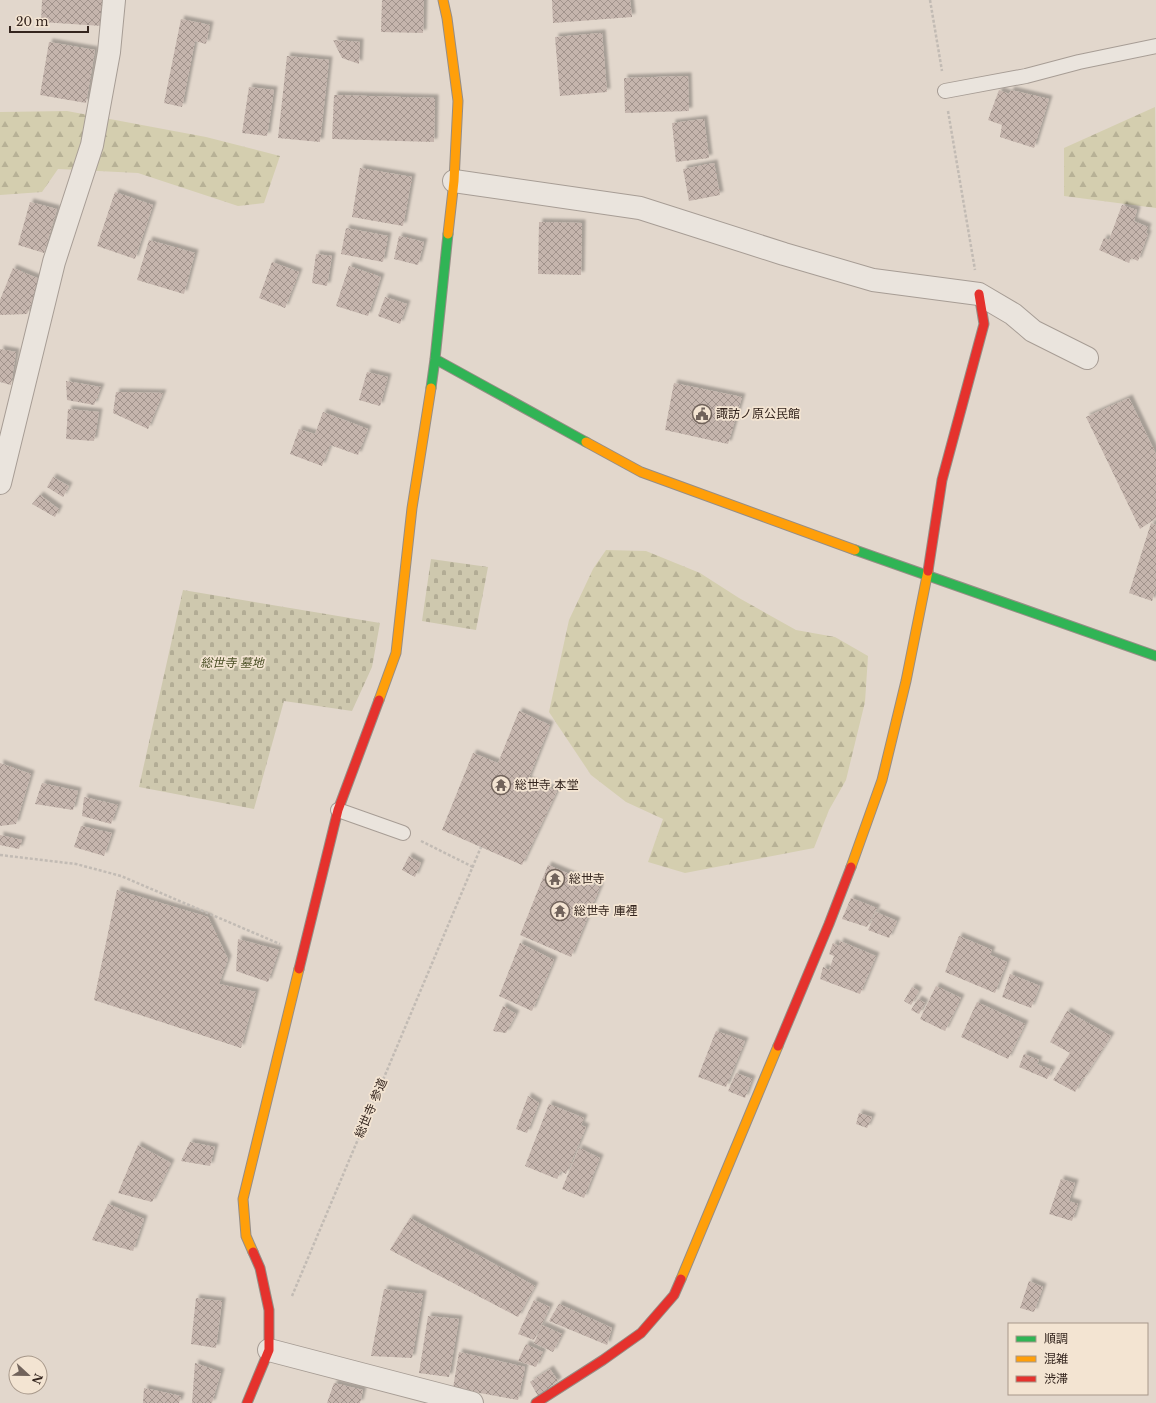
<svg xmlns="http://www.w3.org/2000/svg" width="1156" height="1403" font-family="'Libre Baskerville','Noto Sans JP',serif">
	<defs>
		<pattern id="forest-firs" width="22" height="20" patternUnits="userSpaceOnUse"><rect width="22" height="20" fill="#d4ceaf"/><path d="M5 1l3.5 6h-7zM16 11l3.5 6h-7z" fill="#b7b196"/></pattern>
		<pattern id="cemetery-stones" width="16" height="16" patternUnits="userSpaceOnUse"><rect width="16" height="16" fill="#cec8ae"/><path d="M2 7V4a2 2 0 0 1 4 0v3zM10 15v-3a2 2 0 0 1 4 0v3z" fill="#b2ac95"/></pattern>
		<pattern id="building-cross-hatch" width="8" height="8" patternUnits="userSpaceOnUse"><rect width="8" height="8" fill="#c5b5ad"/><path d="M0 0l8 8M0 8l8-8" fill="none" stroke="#a1938c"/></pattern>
		<filter id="shadow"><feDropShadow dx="3.5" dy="-3.5" stdDeviation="1" flood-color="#0004"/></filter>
	</defs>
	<rect width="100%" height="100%" fill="#e2d7cc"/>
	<path fill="url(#forest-firs)" d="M 1155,107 L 1156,208 L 1064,196 L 1064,148 Z
		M 67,111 L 206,137 L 280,156 L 264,203 L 238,206 L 138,173 L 58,169 L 42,192 L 0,195 L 0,112 Z
		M 606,550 L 646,551 L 700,573 L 739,598 L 796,630 L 835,637 L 868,656 L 865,702 L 846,780 L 829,810 L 814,848 L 685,873 L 648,862 L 663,819 L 626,802 L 591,775 L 549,712 L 569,620 L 593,569 Z"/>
	<path fill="url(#cemetery-stones)" d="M 431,559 L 488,567 L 476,630 L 422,621 Z
		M 183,590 L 380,623 L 372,667 L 352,711 L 284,701 L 254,809 L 139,787 Z"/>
	<path fill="url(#building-cross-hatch)" filter="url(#shadow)" d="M 42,0 L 104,0 L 102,26 L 41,22 Z
		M 382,0 L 424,0 L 423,33 L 381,32 Z
		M 552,0 L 630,0 L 632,17 L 553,23 Z
		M 181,19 L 210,25 L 206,44 L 195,41 L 182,107 L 164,103 Z
		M 602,33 L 607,92 L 560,96 L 555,37 Z
		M 333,40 L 360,42 L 359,64 L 342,58 Z
		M 49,42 L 95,50 L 86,103 L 40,95 Z
		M 287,56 L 329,60 L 320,142 L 278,138 Z
		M 688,76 L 689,111 L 625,113 L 624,78 Z
		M 249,87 L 274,90 L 267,136 L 242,133 Z
		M 999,90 L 1009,94 L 1011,90 L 1049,99 L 1034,148 L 1000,137 L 1002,125 L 988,120 Z
		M 334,95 L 435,98 L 434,142 L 332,139 Z
		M 704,119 L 709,158 L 676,162 L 672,123 Z
		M 714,163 L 720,195 L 689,201 L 683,169 Z
		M 360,168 L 412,177 L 403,226 L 352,217 Z
		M 115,192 L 153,205 L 135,259 L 97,246 Z
		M 30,202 L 57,209 L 44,253 L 18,245 Z
		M 1122,205 L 1137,210 L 1134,221 L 1148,227 L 1146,233 L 1148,234 L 1138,261 L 1131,258 L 1129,263 L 1099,250 L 1104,238 L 1109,240 Z
		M 539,222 L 582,223 L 581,275 L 538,274 Z
		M 346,228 L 388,236 L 383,262 L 341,254 Z
		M 399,236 L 424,242 L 418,265 L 394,259 Z
		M 149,240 L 195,253 L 184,294 L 137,280 Z
		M 316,254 L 332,256 L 327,286 L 312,283 Z
		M 272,262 L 299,272 L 285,308 L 259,298 Z
		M 349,266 L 381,277 L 368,316 L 336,306 Z
		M 13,268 L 42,280 L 27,314 L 0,315 L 0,300 Z
		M 385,297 L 407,304 L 400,324 L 378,316 Z
		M 0,349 L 16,352 L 11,385 L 0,382 Z
		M 367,372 L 388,377 L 380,406 L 359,400 Z
		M 66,381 L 101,387 L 94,405 L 67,400 Z
		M 674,383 L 742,397 L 728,444 L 665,430 Z
		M 116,392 L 163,393 L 148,429 L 113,413 Z
		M 1129,398 L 1156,454 L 1156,518 L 1140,529 L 1086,417 Z
		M 68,409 L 99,412 L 94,441 L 66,439 Z
		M 323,412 L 368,429 L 358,455 L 330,445 L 322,466 L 290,454 L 299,429 L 315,434 Z
		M 53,477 L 69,486 L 63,497 L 47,487 Z
		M 40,495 L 59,509 L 55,517 L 32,504 Z
		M 1151,523 L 1156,525 L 1156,588 L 1152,601 L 1129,593 Z
		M 519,711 L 550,725 L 528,780 L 557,791 L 522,865 L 442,830 L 473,753 L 498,763 Z
		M 0,763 L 31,774 L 16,824 L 0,826 Z
		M 42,783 L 78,791 L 73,810 L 35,804 Z
		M 84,797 L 118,805 L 111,824 L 82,816 Z
		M 81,826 L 112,833 L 104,856 L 74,847 Z
		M 0,835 L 22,840 L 19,849 L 0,845 Z
		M 409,856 L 421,863 L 415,877 L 402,870 Z
		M 548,865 L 600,887 L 571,957 L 520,935 Z
		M 117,890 L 208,917 L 228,959 L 219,984 L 256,992 L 241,1048 L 94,1000 Z
		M 851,898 L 877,908 L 867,927 L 842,919 Z
		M 876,912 L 897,921 L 889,938 L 868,930 Z
		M 959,936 L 992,950 L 990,955 L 1007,962 L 995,993 L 945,972 Z
		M 238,939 L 279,950 L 268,982 L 236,971 Z
		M 840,941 L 876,956 L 860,994 L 820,979 L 823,967 L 829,970 L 834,956 L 829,954 L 833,943 L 839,946 Z
		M 520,943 L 554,960 L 532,1011 L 499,996 Z
		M 1010,974 L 1040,986 L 1031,1008 L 1002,997 Z
		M 936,986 L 961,998 L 945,1031 L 920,1019 Z
		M 912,987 L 919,991 L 911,1005 L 904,1001 Z
		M 918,999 L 925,1003 L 919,1014 L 911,1010 Z
		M 977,1002 L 1025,1024 L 1008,1059 L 961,1037 Z
		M 503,1006 L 516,1014 L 506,1033 L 493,1031 Z
		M 1067,1011 L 1111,1036 L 1084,1078 L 1083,1078 L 1075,1092 L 1053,1080 L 1070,1053 L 1050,1042 Z
		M 716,1031 L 745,1041 L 726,1087 L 698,1077 Z
		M 1024,1054 L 1039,1060 L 1037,1064 L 1052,1070 L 1047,1079 L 1019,1067 Z
		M 736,1073 L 752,1079 L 745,1098 L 728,1091 Z
		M 528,1096 L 539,1103 L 527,1133 L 516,1129 Z
		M 549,1104 L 584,1118 L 581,1125 L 586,1127 L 566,1174 L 561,1171 L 557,1179 L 525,1166 Z
		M 859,1113 L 872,1117 L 867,1128 L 856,1124 Z
		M 190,1142 L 215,1147 L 210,1166 L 181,1161 Z
		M 138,1145 L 171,1163 L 152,1202 L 118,1193 Z
		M 579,1148 L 600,1158 L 584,1198 L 562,1189 Z
		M 1061,1179 L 1075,1183 L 1069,1201 L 1078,1204 L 1072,1221 L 1049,1214 Z
		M 108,1204 L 144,1219 L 133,1251 L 92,1240 Z
		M 410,1218 L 535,1286 L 518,1317 L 390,1250 Z
		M 1029,1281 L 1043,1287 L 1034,1312 L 1020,1308 Z
		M 384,1289 L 423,1294 L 412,1358 L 371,1356 Z
		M 196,1298 L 222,1301 L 216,1348 L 191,1344 Z
		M 534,1300 L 550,1307 L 534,1340 L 518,1334 Z
		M 559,1304 L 612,1328 L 607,1345 L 549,1321 Z
		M 428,1316 L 459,1319 L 449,1377 L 419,1373 Z
		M 542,1325 L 562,1334 L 553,1352 L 534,1343 Z
		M 526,1344 L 543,1352 L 536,1367 L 518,1361 Z
		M 459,1352 L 525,1367 L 518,1400 L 453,1388 Z
		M 195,1363 L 221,1372 L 212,1403 L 192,1403 Z
		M 550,1369 L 558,1381 L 538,1396 L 530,1382 Z
		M 334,1383 L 363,1390 L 360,1403 L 327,1403 Z
		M 144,1388 L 181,1396 L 179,1403 L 143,1403 Z"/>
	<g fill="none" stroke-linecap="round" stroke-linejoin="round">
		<g stroke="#a79d95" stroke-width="16">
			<path id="lane" d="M 945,91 L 1026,76 L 1079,62 L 1156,46
				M 338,810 L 403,833"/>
		</g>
		<g stroke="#a79d95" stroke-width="24">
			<path id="street" d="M 454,181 L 640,208 L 784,254 L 873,280 L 979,294 L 1013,314 L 1033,331 L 1087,358
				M 0,483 L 54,262 L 92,145 L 109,52 L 114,0
				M 269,1350 L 472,1403"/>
		</g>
		<g stroke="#968d85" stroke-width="11">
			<path id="fast" d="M 435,359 L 586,442
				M 431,388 L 435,359 L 448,234
				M 855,550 L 1156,656"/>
		</g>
		<g stroke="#968d85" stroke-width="11">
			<path id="slow" d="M 443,0 L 447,18 L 458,101 L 454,181 L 448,234
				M 586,442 L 641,472 L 855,550
				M 379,700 L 396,653 L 412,508 L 431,388
				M 851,867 L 882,780 L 906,681 L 928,571
				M 253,1252 L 246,1236 L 243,1199 L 299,969
				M 681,1279 L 778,1046"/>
		</g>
		<g stroke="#968d85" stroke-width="11">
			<path id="jam" d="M 928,571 L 942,480 L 984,324 L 979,294
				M 299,969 L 338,810 L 379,700
				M 778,1046 L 829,924 L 851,867
				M 247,1403 L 269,1350 L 269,1310 L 260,1268 L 253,1252
				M 536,1403 L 603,1360 L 641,1333 L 674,1295 L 681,1279"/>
		</g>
		<path stroke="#c2bbb4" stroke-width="2.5" stroke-dasharray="3 2" stroke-linecap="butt" d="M 930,0 L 942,71
			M 948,111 L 975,270
			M 421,841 L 473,867
			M 0,855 L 76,864 L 121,876 L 280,944
			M 292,1296 L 481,847"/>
		<use href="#lane" stroke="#eae4dd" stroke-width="14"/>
		<use href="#street" stroke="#eae4dd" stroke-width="22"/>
		<use href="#fast" stroke="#30b455" stroke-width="9"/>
		<use href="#slow" stroke="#ff9f0a" stroke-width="9"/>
		<use href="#jam" stroke="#e5322d" stroke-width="9"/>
	</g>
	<defs>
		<g id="civic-ring" transform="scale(1)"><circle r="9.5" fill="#f3e4d2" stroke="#71635b" stroke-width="1.5"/><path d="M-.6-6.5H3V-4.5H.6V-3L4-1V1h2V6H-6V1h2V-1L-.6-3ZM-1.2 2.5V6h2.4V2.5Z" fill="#71635b"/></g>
		<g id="temple-ring" transform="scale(1)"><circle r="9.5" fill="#f3e4d2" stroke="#71635b" stroke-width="1.5"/><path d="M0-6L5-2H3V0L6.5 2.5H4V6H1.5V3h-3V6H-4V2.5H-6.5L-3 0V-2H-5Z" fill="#71635b"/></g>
	</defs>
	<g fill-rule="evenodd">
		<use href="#civic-ring" x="702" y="414"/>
		<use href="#temple-ring" x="501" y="785"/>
		<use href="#temple-ring" x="555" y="879"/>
		<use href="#temple-ring" x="560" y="911"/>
	</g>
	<g text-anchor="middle" stroke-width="3.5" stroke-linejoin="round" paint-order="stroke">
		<g font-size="12" fill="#34251e" stroke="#f3e4d2" text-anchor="start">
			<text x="716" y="418">諏訪ノ原公民館</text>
			<text x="515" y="789">総世寺 本堂</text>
			<text x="569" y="883">総世寺</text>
			<text x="574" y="915">総世寺 庫裡</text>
		</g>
		<g font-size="12" font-style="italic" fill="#4b4f26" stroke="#f3e4d2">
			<text x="232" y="667">総世寺 墓地</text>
		</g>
		<g font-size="12" fill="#34251e" stroke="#f3e4d2">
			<text transform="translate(371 1108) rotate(-67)" y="4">総世寺 参道</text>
		</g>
	</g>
	<rect x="1008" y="1323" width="140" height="72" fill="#f3e4d2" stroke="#a7988a"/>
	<rect x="1016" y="1336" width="20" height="6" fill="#30b455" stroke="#a7988a"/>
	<text x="1044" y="1343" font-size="12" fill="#34251e">順調</text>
	<rect x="1016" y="1356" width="20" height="6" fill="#ff9f0a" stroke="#a7988a"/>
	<text x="1044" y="1363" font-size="12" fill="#34251e">混雑</text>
	<rect x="1016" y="1376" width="20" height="6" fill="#e5322d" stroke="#a7988a"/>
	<text x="1044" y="1383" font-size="12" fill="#34251e">渋滞</text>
	<g transform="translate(28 1375) rotate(112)"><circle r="19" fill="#f3e4d2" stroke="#a7988a"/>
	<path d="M0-3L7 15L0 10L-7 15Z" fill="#71635b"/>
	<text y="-6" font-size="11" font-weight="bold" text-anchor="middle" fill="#34251e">N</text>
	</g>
	<path d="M10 26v6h78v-6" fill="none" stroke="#34251e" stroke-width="2"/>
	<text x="16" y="26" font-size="12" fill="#34251e" stroke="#f3e4d2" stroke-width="3" paint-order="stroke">20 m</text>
</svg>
